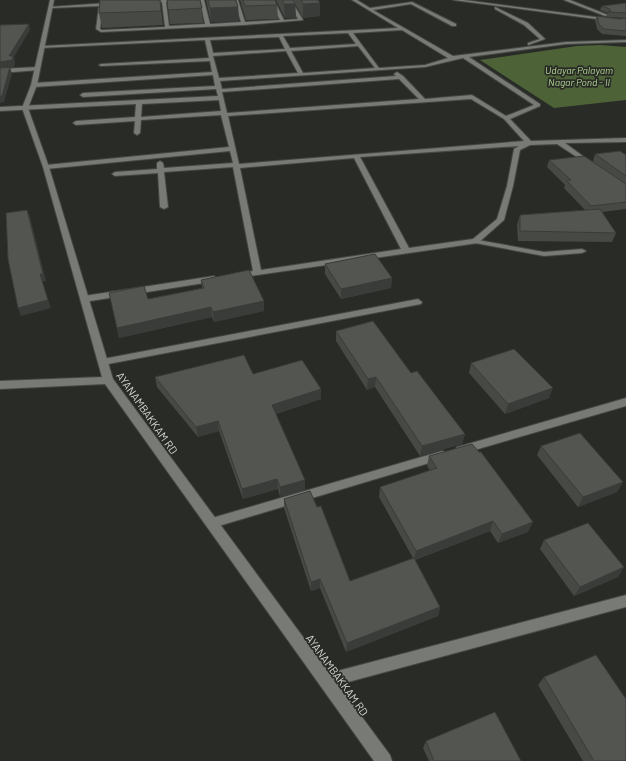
<svg xmlns="http://www.w3.org/2000/svg" width="626" height="761" font-family="Barlow,sans-serif">
	<rect width="100%" height="100%" fill="#292b27"/>
	<path fill="#4d6237" d="M 601,45 L 626,47 L 626,100 L 554,108 L 480,60 L 577,46 Z"/>
	<g fill="none" stroke-linecap="round" stroke-linejoin="round">
		<g stroke="#454743" stroke-width="2">
			<path id="lane" d="M 472,239 L 544,252 L 582,249 L 586,251 L 582,253 L 544,256 L 475,243 L 472,243 Z"/>
		</g>
		<g stroke="#454743" stroke-width="2">
			<path id="street" d="M 163,0 L 187,0 L 166,2 L 169,26 L 205,24 L 200,0 L 204,0 L 210,24 L 241,22 L 234,0 L 238,0 L 245,22 L 280,20 L 270,0 L 274,0 L 284,20 L 298,19 L 287,0 L 291,0 L 303,20 L 244,25 L 101,32 L 96,29 L 99,6 L 51,8 L 49,7 L 107,3 L 108,5 L 103,5 L 100,29 L 102,30 L 165,27 L 162,2 L 145,2 Z
				M 352,0 L 357,0 L 370,8 L 412,2 L 456,24 L 456,26 L 452,26 L 411,4 L 373,10 L 453,56 L 566,42 L 626,40 L 626,42 L 566,44 L 469,57 L 540,104 L 540,106 L 510,119 L 531,141 L 626,138 L 626,142 L 565,143 L 591,162 L 592,163 L 589,165 L 557,144 L 530,145 L 520,150 L 513,186 L 504,220 L 478,243 L 237,278 L 234,278 L 234,274 L 253,271 L 233,167 L 164,172 L 168,207 L 164,209 L 160,207 L 158,173 L 115,176 L 112,174 L 115,172 L 157,169 L 157,163 L 160,161 L 163,163 L 164,168 L 233,163 L 230,151 L 46,169 L 43,167 L 46,165 L 229,147 L 221,115 L 141,120 L 140,133 L 137,135 L 134,133 L 135,121 L 76,125 L 73,123 L 76,121 L 135,117 L 136,104 L 0,111 L 0,107 L 218,96 L 216,89 L 83,97 L 80,95 L 83,93 L 215,86 L 213,75 L 34,87 L 31,85 L 34,83 L 212,72 L 210,61 L 101,66 L 99,65 L 101,64 L 209,58 L 205,40 L 40,48 L 42,46 L 398,28 ZM 402,30 L 448,58 L 425,65 L 379,68 L 353,33 ZM 348,33 L 356,44 L 290,48 L 283,36 ZM 279,37 L 285,49 L 213,53 L 210,40 ZM 358,46 L 375,68 L 303,73 L 291,51 ZM 286,51 L 298,73 L 219,78 L 213,56 ZM 463,58 L 534,105 L 506,116 L 472,95 L 425,99 L 403,76 L 397,72 L 394,74 L 396,76 L 222,89 L 220,81 L 425,67 ZM 399,79 L 419,99 L 227,113 L 222,92 ZM 471,99 L 504,119 L 524,141 L 239,164 L 228,116 ZM 219,100 L 221,111 L 141,117 L 142,104 ZM 519,146 L 514,149 L 507,186 L 497,219 L 473,239 L 409,248 L 360,157 ZM 354,158 L 401,249 L 261,270 L 240,168 Z
				M 453,0 L 464,0 L 619,20 L 626,19 L 626,21 L 619,22 Z
				M 564,0 L 570,0 L 608,15 L 605,16 Z
				M 495,7 L 528,23 L 545,39 L 528,45 L 528,43 L 540,39 L 524,25 L 495,9 Z
				M 38,67 L 40,70 L 0,73 L 0,69 Z
				M 214,276 L 218,279 L 217,281 L 84,302 L 80,299 L 84,296 Z
				M 418,299 L 422,302 L 421,304 L 103,365 L 98,362 L 103,359 Z
				M 626,398 L 626,406 L 461,454 L 457,453 L 455,450 L 457,447 L 461,446 Z
				M 442,451 L 446,452 L 448,455 L 446,458 L 212,528 L 208,527 L 206,523 L 208,519 L 212,518 Z
				M 626,595 L 626,607 L 326,688 L 321,686 L 319,681 L 321,676 L 326,674 Z"/>
		</g>
		<g stroke="#454743" stroke-width="2">
			<path id="secondary" d="M 50,0 L 54,0 L 37,85 L 28,108 L 49,167 L 113,379 L 390,755 L 392,761 L 374,761 L 105,384 L 0,389 L 0,381 L 102,377 L 43,167 L 22,108 L 31,85 Z"/>
		</g>
		<use href="#lane" fill="#777a75" fill-rule="evenodd"/>
		<use href="#street" fill="#777a75" fill-rule="evenodd"/>
		<use href="#secondary" fill="#777a75" fill-rule="evenodd"/>
	</g>
	<path fill="#474945" d="M 100,0 L 160,0 L 163,25 L 102,28 L 99,13 Z
		M 167,0 L 202,8 L 203,23 L 170,24 Z
		M 206,0 L 236,0 L 238,7 L 239,21 L 211,22 Z
		M 240,0 L 275,0 L 277,5 L 278,19 L 246,20 Z
		M 276,0 L 318,0 L 320,16 L 303,18 L 295,4 L 296,18 L 285,18 Z
		M 626,3 L 626,18 L 607,17 L 608,13 L 600,10 L 602,6 Z
		M 597,16 L 620,19 L 626,18 L 626,36 L 602,34 L 597,29 L 595,20 Z
		M 595,154 L 626,155 L 626,209 L 602,212 L 616,233 L 612,242 L 518,241 L 517,225 L 520,215 L 585,210 L 564,188 L 565,185 L 547,167 L 549,160 L 593,161 Z
		M 325,264 L 392,278 L 391,288 L 341,299 L 325,274 Z
		M 201,280 L 264,301 L 264,311 L 214,322 L 212,317 L 119,338 L 117,328 L 148,299 L 202,288 Z
		M 336,331 L 411,373 L 465,434 L 462,444 L 420,456 L 375,387 L 367,390 L 336,341 Z
		M 471,363 L 549,398 L 505,414 L 469,373 Z
		M 253,374 L 321,389 L 321,399 L 276,414 L 305,490 L 280,497 L 278,489 L 243,499 L 219,431 L 198,437 L 157,387 L 155,377 Z
		M 541,446 L 623,482 L 617,492 L 578,507 L 537,455 Z
		M 429,456 L 528,532 L 498,543 L 490,531 L 415,560 L 440,607 L 438,616 L 346,652 L 320,588 L 311,591 L 284,508 L 284,499 L 350,581 L 413,558 L 379,497 L 380,487 L 430,470 L 427,466 Z
		M 544,540 L 618,577 L 574,596 L 540,549 Z
		M 544,677 L 626,761 L 583,761 L 538,685 Z
		M 426,741 L 521,761 L 429,761 L 423,748 Z"/>
	<path fill="#393c38" d="M 320,3 L 320,16 L 303,18 L 303,4 Z
		M 284,4 L 295,4 L 296,18 L 285,18 Z
		M 238,7 L 239,21 L 211,22 L 210,8 Z
		M 29,24 L 30,30 L 14,57 L 15,62 L 14,67 L 10,67 L 12,74 L 4,102 L 0,103 L 0,62 L 9,56 Z
		M 27,210 L 30,217 L 46,281 L 42,282 L 51,308 L 21,316 L 18,308 Z
		M 392,278 L 391,288 L 341,299 L 341,289 Z
		M 264,301 L 264,311 L 214,322 L 213,312 Z
		M 211,307 L 212,317 L 119,338 L 117,328 Z
		M 376,377 L 375,387 L 367,390 L 368,379 Z
		M 553,388 L 549,398 L 505,414 L 508,404 Z
		M 321,389 L 321,399 L 272,415 L 272,405 Z
		M 218,421 L 219,431 L 198,437 L 196,427 Z
		M 465,434 L 462,444 L 420,456 L 422,446 Z
		M 277,479 L 278,489 L 243,499 L 242,489 Z
		M 305,480 L 305,490 L 280,497 L 280,487 Z
		M 623,482 L 617,492 L 578,507 L 583,497 Z
		M 493,521 L 490,531 L 414,560 L 416,551 Z
		M 533,522 L 528,532 L 498,543 L 502,534 Z
		M 624,567 L 618,577 L 574,596 L 580,587 Z
		M 320,579 L 320,588 L 311,591 L 311,582 Z
		M 440,607 L 438,616 L 346,652 L 347,643 Z"/>
	<path fill="#525550" stroke="#393c38" d="M 100,0 L 160,0 L 161,11 L 99,13 Z
		M 167,0 L 200,0 L 202,8 L 168,10 Z
		M 208,0 L 236,0 L 238,7 L 210,8 Z
		M 243,0 L 275,0 L 277,5 L 245,6 Z
		M 282,0 L 293,0 L 295,4 L 284,4 Z
		M 301,0 L 318,0 L 320,3 L 303,4 Z
		M 626,3 L 626,13 L 608,12 L 611,11 L 610,9 L 602,6 Z
		M 597,16 L 620,19 L 626,18 L 626,31 L 604,29 L 599,24 Z
		M 29,24 L 9,56 L 13,56 L 12,60 L 0,62 L 0,25 Z
		M 10,67 L 2,96 L 0,96 L 0,68 Z
		M 620,151 L 626,155 L 626,176 L 595,154 Z
		M 584,156 L 626,184 L 626,202 L 591,206 L 567,181 L 571,180 L 549,160 Z
		M 600,209 L 616,233 L 520,231 L 520,215 Z
		M 27,210 L 43,274 L 40,274 L 48,300 L 18,308 L 8,259 L 6,213 Z
		M 375,254 L 392,278 L 341,289 L 325,264 Z
		M 249,270 L 264,301 L 213,312 L 211,307 L 117,328 L 109,293 L 144,286 L 148,299 L 204,288 L 201,280 Z
		M 373,321 L 411,373 L 417,371 L 465,434 L 422,446 L 376,377 L 368,379 L 336,331 Z
		M 514,349 L 553,388 L 508,404 L 471,363 Z
		M 244,355 L 253,374 L 302,360 L 321,389 L 272,405 L 305,480 L 280,487 L 277,479 L 242,489 L 218,421 L 196,427 L 155,377 Z
		M 580,433 L 623,482 L 583,497 L 541,446 Z
		M 472,444 L 479,452 L 481,452 L 533,522 L 502,534 L 493,521 L 416,551 L 380,487 L 437,468 L 429,456 Z
		M 310,491 L 317,507 L 321,506 L 350,581 L 414,558 L 440,607 L 347,643 L 320,579 L 311,582 L 284,499 Z
		M 588,523 L 624,567 L 580,587 L 544,540 Z
		M 596,655 L 626,699 L 626,761 L 594,761 L 544,677 Z
		M 495,712 L 521,761 L 434,761 L 426,741 Z"/>
	<g text-anchor="middle" stroke-width="3.5" stroke-linejoin="round" paint-order="stroke">
		<g font-size="10" font-style="italic" fill="#b6d993" stroke="#292b27">
			<text x="579" y="74">Udayar Palayam<tspan x="579" dy="12">Nagar Pond - II</tspan></text>
		</g>
		<g font-size="11" fill="#d7d8d5" stroke="#292b27">
			<text transform="translate(147 413) rotate(55)" y="4">AYANAMBAKKAM RD</text>
			<text transform="translate(337 675) rotate(54)" y="4">AYANAMBAKKAM RD</text>
		</g>
	</g>
</svg>
